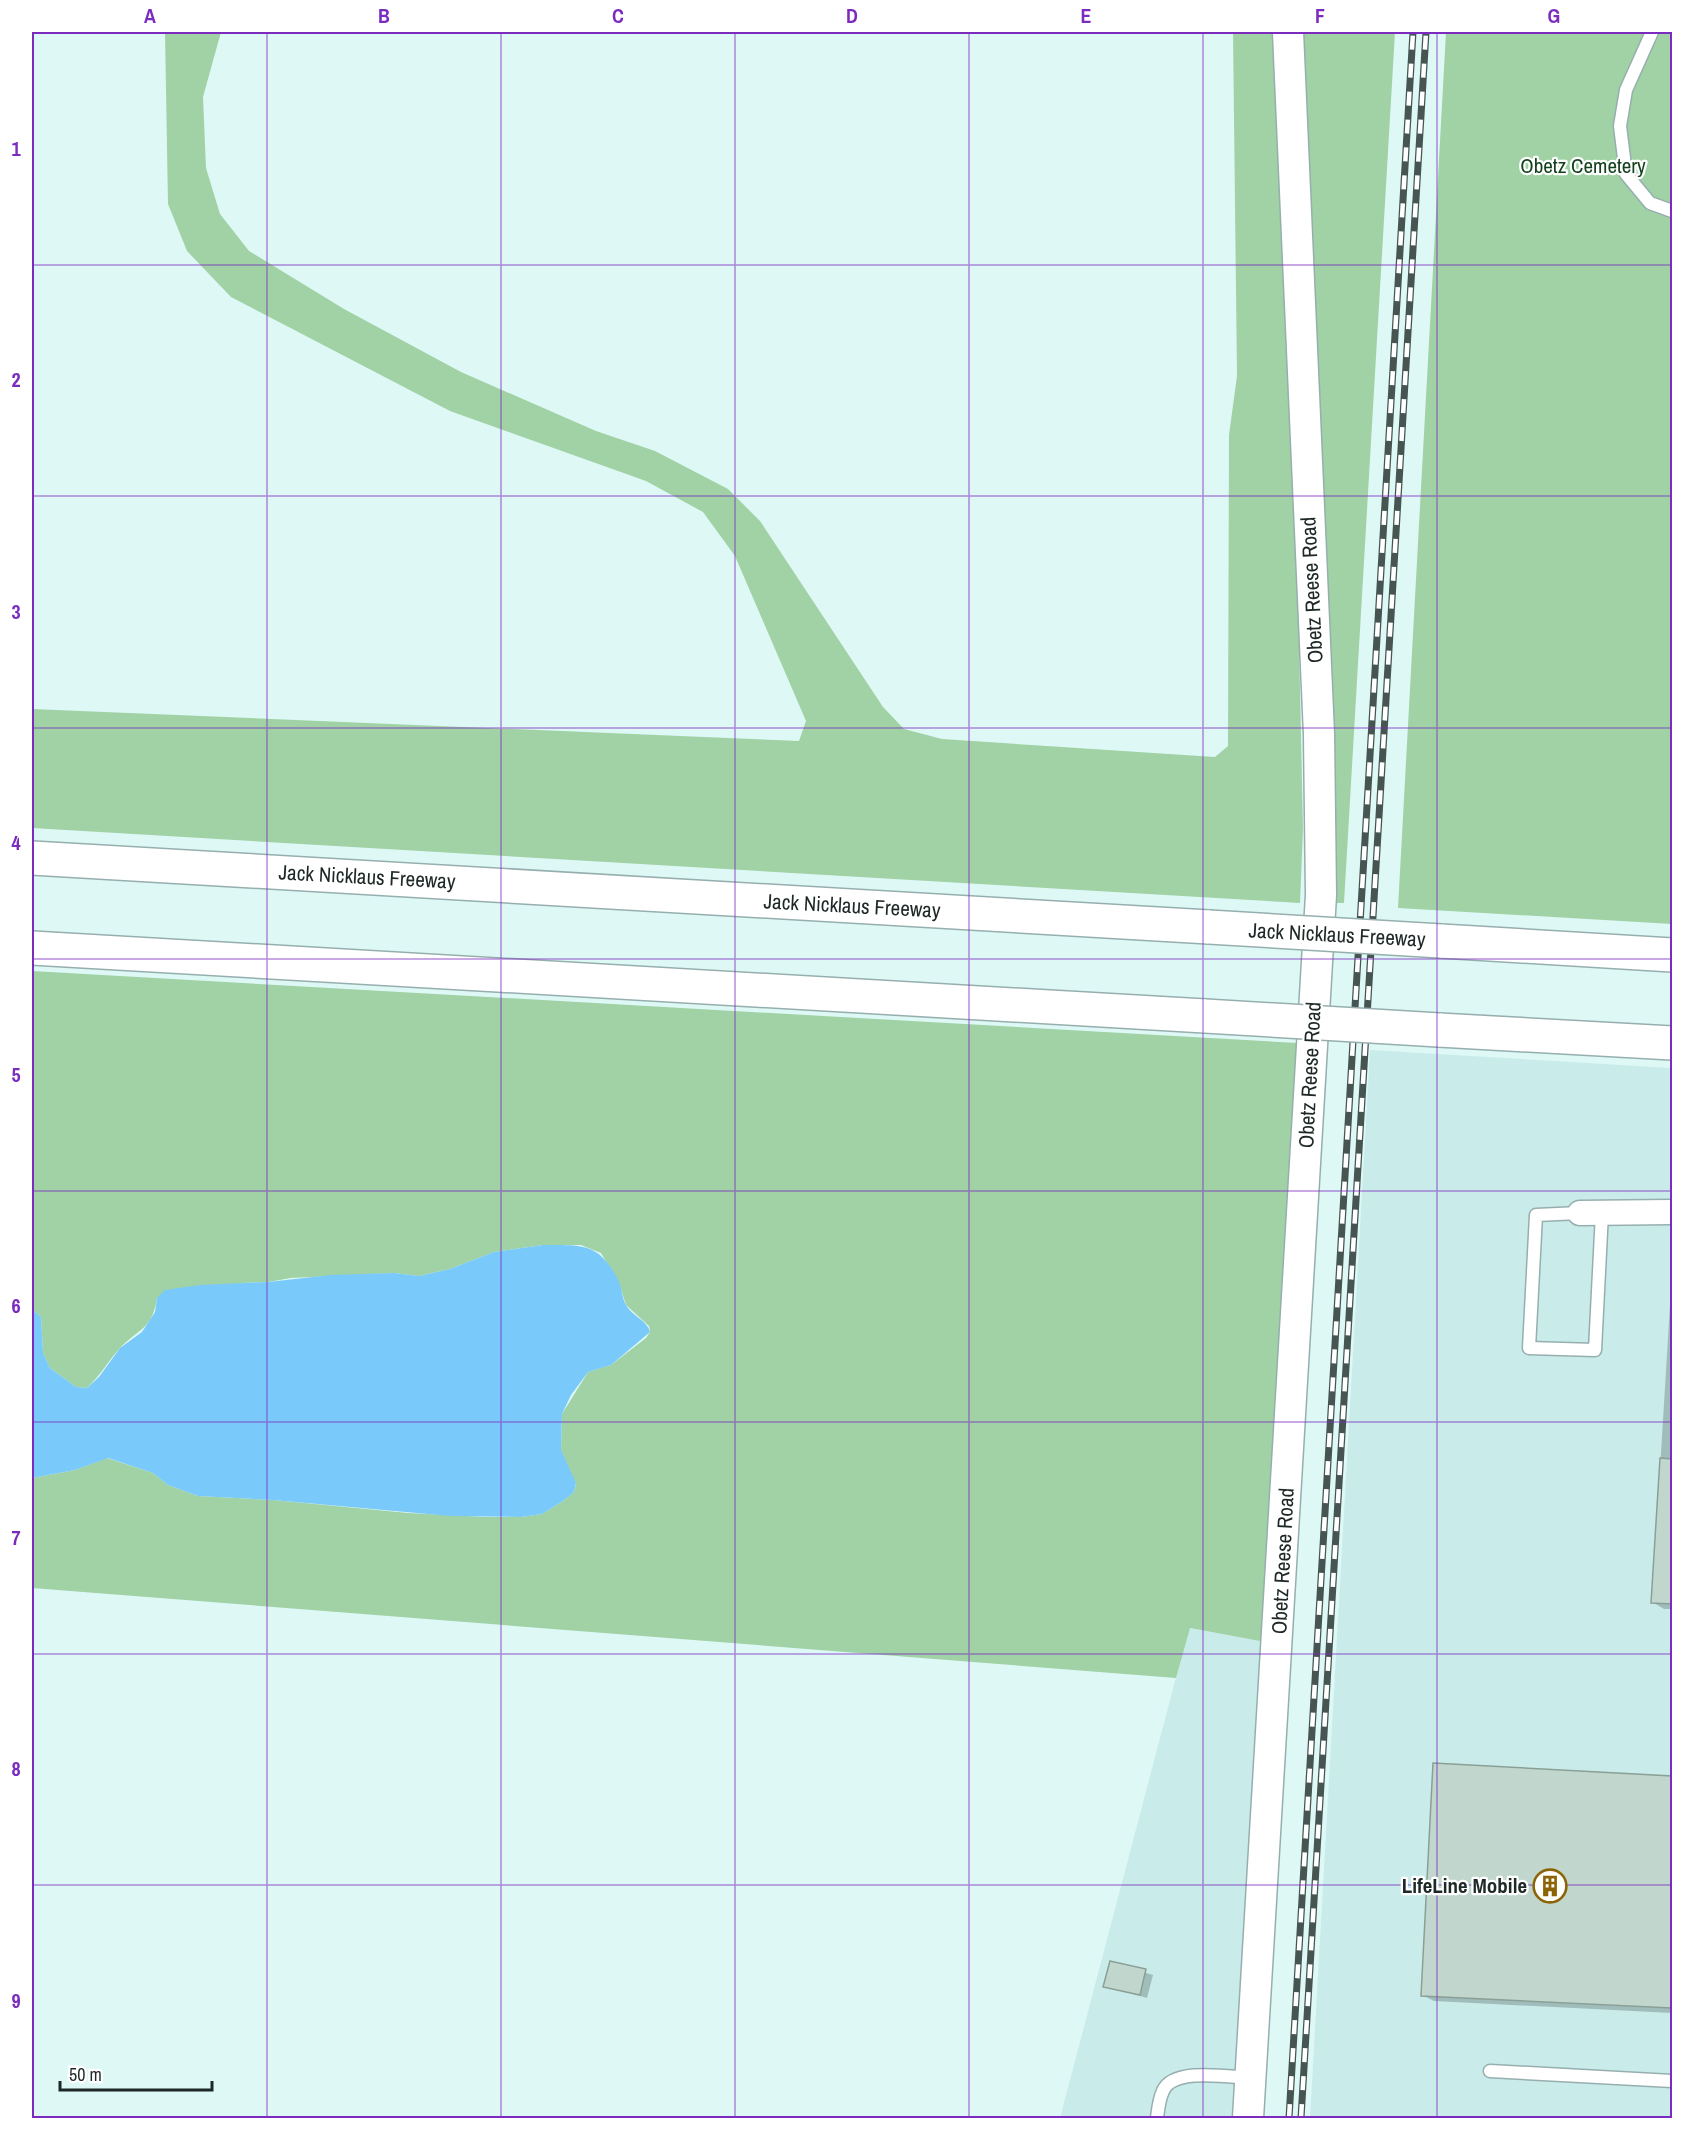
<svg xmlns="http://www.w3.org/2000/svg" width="1704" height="2150" font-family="'Archivo Narrow',sans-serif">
	<rect width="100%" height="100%" fill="#def8f6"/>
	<path fill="#c9ecea" d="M 1370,1050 L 1672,1068 L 1672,2118 L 1310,2118 Z
		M 1189,1628 L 1265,1642 L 1236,2118 L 1060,2118 Z"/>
	<path fill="#a0d2a5" d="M 165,32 L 221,32 L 203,97 L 206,168 L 220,214 L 249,251 L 344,309 L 461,372 L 596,431 L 655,451 L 728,489 L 760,521 L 883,707 L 904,729 L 942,739 L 1215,757 L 1228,746 L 1229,435 L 1237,376 L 1233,32 L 1274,32 L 1298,595 L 1303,829 L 1300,903 L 32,828 L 32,709 L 799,741 L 806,721 L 735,556 L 703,512 L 646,481 L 450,411 L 231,297 L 187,251 L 168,204 Z
		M 1299,32 L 1395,32 L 1344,903 L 1333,903 Z
		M 1446,32 L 1672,32 L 1672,924 L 1398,908 Z
		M 32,971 L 1298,1043 L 1265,1642 L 1190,1628 L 1176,1678 L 32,1588 L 32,1478 L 75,1470 L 107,1458 L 153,1473 L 168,1485 L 198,1496 L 273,1500 L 408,1513 L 486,1517 L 521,1517 L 542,1514 L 563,1501 L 574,1492 L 576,1484 L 561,1451 L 562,1414 L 588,1372 L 611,1365 L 646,1338 L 650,1332 L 649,1326 L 626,1305 L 619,1283 L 601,1253 L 581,1245 L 543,1245 L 494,1252 L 450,1269 L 419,1276 L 394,1273 L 291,1278 L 268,1282 L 242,1283 L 157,1298 C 152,1330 139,1328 120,1348 C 108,1361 100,1376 87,1388 L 76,1387 L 50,1368 L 43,1353 L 41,1317 L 32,1309 Z"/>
	<path fill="#79c9fa" d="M 543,1245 C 582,1245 600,1242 619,1282 C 622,1289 622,1298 626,1305 C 632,1316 647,1320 650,1332 L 611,1365 L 588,1372 L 571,1395 L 562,1414 L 561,1450 L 576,1483 L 574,1492 L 563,1501 L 542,1514 L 521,1517 L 450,1516 L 273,1500 L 198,1496 L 168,1485 L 153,1473 L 108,1458 L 75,1470 L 32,1478 L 32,1309 L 41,1317 L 43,1353 L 50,1368 L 76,1387 L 87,1388 L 99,1377 L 120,1348 L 142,1332 L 155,1312 L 157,1298 L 165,1290 L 200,1285 L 268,1282 L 331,1275 L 394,1273 L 419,1276 L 450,1269 L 494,1252 Z"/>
	<path fill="#0003" d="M 1672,1271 L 1672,1609 L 1664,1609 L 1652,1602 Z
		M 1435,1765 L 1672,1777 L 1672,2013 L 1434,2001 L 1422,1995 Z
		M 1111,1962 L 1153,1975 L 1147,1998 L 1105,1986 Z"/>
	<path fill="#c1d7ce" stroke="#8aa097" stroke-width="1.5" d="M 1660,1458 L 1672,1459 L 1672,1604 L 1651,1603 Z
		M 1433,1763 L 1672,1776 L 1672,2008 L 1421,1996 Z
		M 1110,1961 L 1146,1969 L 1140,1995 L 1103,1987 Z"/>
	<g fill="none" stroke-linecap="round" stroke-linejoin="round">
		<g stroke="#96afae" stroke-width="15">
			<path id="service" d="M 1652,32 L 1626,90 L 1620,126 L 1626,174 L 1650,203 L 1672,211
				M 1580,1213 L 1536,1215 L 1529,1348 L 1595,1350 L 1602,1213
				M 1490,2071 L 1672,2081
				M 1157,2118 C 1158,2110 1159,2099 1163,2091 C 1173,2067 1229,2077 1251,2078"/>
		</g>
		<g stroke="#96afae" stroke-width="27">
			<path id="minor" d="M 1580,1213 L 1672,1212"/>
		</g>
		<g stroke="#96afae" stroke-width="33">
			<path id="tertiary" d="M 1248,2118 L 1321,895 L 1319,734 L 1288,32"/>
		</g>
		<g stroke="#96afae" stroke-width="36">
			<path id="motorway" d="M 32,858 L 1209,927
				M 1441,941 L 1672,955
				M 32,948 L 1205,1016
				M 1439,1030 L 1672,1043"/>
		</g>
		<use href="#service" stroke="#fff" stroke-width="12"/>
		<use href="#minor" stroke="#fff" stroke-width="24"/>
		<use href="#tertiary" stroke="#fff" stroke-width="30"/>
		<use href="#motorway" stroke="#fff" stroke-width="33"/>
		<g stroke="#465452" stroke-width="7">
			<path id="rail" d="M 1289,2118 L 1413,32
				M 1301,2118 L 1426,32"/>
		</g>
		<use href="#rail" stroke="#fff" stroke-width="4.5" stroke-dasharray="14" stroke-linecap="butt"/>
		<g stroke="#96afae" stroke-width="36" stroke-linecap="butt">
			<path id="motorway-bridge" d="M 1209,927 L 1441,941
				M 1205,1016 L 1439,1030"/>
		</g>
		<use href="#motorway-bridge" stroke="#fff" stroke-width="33"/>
	</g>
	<path fill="none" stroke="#7b2cbf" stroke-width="1.5" stroke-opacity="0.55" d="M 267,32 L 267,2118M 501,32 L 501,2118M 735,32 L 735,2118M 969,32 L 969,2118M 1203,32 L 1203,2118M 1437,32 L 1437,2118M 32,265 L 1672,265M 32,496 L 1672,496M 32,728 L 1672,728M 32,959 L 1672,959M 32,1191 L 1672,1191M 32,1422 L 1672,1422M 32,1654 L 1672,1654M 32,1885 L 1672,1885"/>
	<defs>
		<g id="building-ring" transform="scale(1.725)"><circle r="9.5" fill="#fff" stroke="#8c6406" stroke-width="1.5"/><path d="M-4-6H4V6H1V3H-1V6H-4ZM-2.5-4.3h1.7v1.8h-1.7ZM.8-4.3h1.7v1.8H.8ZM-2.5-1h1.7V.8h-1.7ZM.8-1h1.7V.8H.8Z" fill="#8c6406"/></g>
	</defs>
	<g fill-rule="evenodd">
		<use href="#building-ring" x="1550" y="1886"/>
	</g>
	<g text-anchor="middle" stroke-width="4.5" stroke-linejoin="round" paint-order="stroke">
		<g font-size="21" fill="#12411c" stroke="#fff">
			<text x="1583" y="173">Obetz Cemetery</text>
		</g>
		<g font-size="21" fill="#1e2827" stroke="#fff">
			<text transform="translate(1312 590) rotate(-93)" y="7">Obetz Reese Road</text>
			<text transform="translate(367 877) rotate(3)" y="7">Jack Nicklaus Freeway</text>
			<text transform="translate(852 906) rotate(3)" y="7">Jack Nicklaus Freeway</text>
			<text transform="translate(1337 935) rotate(3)" y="7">Jack Nicklaus Freeway</text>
			<text transform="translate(1310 1075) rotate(-87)" y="7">Obetz Reese Road</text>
			<text transform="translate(1283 1561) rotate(-87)" y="7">Obetz Reese Road</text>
		</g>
		<g font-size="21" font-weight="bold" fill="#1e2827" stroke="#fff" text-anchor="end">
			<text x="1527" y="1893">LifeLine Mobile</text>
		</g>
	</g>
	<rect width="1704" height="2150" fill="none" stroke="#ffffff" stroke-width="66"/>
	<path d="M60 2081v9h152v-9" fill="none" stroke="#1e2827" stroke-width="3"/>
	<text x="69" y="2081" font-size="18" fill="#1e2827" stroke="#ffffff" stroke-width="4.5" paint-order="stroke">50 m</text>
	<rect x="33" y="33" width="1638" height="2084" fill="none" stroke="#7b2cbf" stroke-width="2"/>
	<g font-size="20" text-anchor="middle" font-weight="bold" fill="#7b2cbf">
		<text x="150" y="23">A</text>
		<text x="384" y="23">B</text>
		<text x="618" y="23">C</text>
		<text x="852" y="23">D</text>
		<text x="1086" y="23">E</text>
		<text x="1320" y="23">F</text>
		<text x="1554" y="23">G</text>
		<text x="16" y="156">1</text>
		<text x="16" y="387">2</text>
		<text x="16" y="619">3</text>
		<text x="16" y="850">4</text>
		<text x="16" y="1082">5</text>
		<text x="16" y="1313">6</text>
		<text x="16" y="1545">7</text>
		<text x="16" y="1776">8</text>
		<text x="16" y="2008">9</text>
	</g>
</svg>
